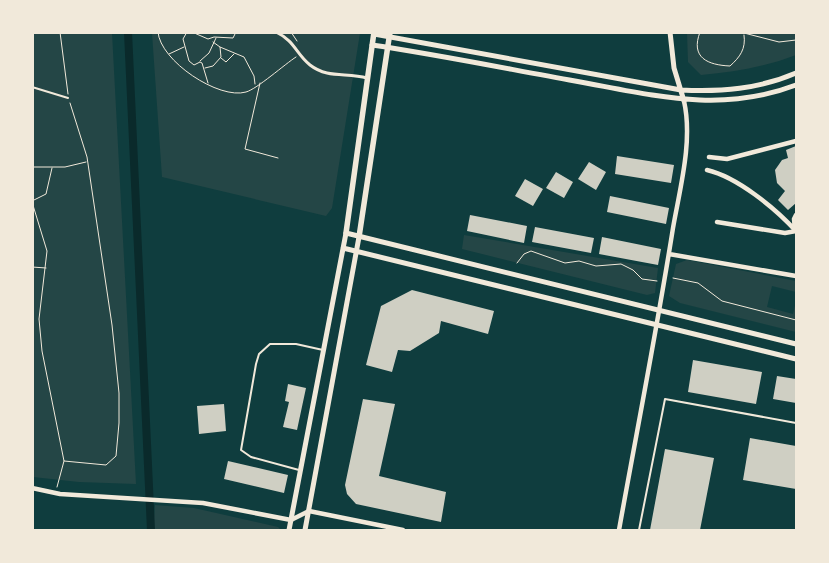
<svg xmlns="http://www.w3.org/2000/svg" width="829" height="563" font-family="Ubuntu,sans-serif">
	<rect width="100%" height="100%" fill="#0f3d3e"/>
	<path fill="#244646" d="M 33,33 L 112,33 L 136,484 L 79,482 L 33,477 Z
		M 152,33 L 360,33 L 332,208 L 326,216 L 162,177 Z
		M 687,33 L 796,33 L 796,55 C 765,67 734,72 701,75 L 688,62 Z
		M 464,235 L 658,268 L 655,293 L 647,295 L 462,249 Z
		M 687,260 L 796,281 L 796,292 L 772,286 L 767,307 L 793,314 L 796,301 L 796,332 L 680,303 L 669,296 L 676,264 Z
		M 155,505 L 194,508 L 278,527 L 281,530 L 153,530 Z"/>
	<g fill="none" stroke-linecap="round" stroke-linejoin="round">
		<path stroke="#0a2a2b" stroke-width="8" d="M 128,32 L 151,530"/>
	</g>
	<path fill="#cfcfc3" d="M 796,146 L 796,203 L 788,210 L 778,200 L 785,191 L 777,183 L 775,170 L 782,160 L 788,158 L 786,150 Z
		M 617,156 L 674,165 L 671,183 L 615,174 Z
		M 589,162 L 606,172 L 596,190 L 578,179 Z
		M 556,172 L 573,182 L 564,198 L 546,188 Z
		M 525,179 L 543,189 L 533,206 L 515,196 Z
		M 610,196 L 669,208 L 666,224 L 607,212 Z
		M 470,215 L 527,226 L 524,243 L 467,231 Z
		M 535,227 L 594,238 L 591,253 L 532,242 Z
		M 602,237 L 661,249 L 658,265 L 599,254 Z
		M 412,290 L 494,311 L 488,334 L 441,321 L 439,333 L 410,351 L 398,350 L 392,372 L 366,365 L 381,306 Z
		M 693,360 L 762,372 L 756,404 L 688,392 Z
		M 777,376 L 796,379 L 796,403 L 773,399 Z
		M 288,384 L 306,388 L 297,430 L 283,427 L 289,402 L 285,401 Z
		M 363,399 L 395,404 L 379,476 L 446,492 L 441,522 L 356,504 L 347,494 L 345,485 Z
		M 224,404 L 226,431 L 199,434 L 197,406 Z
		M 750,438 L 796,446 L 796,489 L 743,480 Z
		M 665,449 L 714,458 L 700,530 L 650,530 Z
		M 228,461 L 288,475 L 284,493 L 224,479 Z"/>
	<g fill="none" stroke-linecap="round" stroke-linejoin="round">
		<path stroke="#f1e9da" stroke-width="1" d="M 60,32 L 68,94
			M 158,32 C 160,61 219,100 246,92 C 257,89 285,64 296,57
			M 187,32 L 183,39 L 189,61 L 194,65 L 200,62 L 202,63 L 208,83
			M 192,32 L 208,39 L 214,37 L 233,38 L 236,32
			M 291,32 L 297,41
			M 700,32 C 690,58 708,65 730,66 C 740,57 746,49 744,35
			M 740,32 L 779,42 L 796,40
			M 220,47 L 244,57 L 254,76 L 255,84
			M 169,54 L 184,47
			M 221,58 L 226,62 L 234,54
			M 200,61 L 209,53 L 216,38
			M 205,68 L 213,66 L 221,57 L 220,47 L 213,42
			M 260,83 L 245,149 L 278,158
			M 32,167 L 65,167 L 86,162
			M 32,201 L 46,194 L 52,168
			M 32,202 L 47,251 L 39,319 L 42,351 L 64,461 L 106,465 L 116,456 L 119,423 L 119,393 L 112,325 L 87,157 L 70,103
			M 517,263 L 524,254 L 531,251 L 565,263 L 579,261 L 596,266 L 621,264 L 633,270 L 642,279 L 657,281
			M 32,267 L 46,268
			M 673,278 L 698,283 L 722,301 L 796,320
			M 57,487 L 64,461"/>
		<path stroke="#f1e9da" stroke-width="2" d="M 32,87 L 68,98
			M 299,470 L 251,457 L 241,450 L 256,364 L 259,354 L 270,344 L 296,344 L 323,350
			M 639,530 L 665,399 L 796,423"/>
		<path stroke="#f1e9da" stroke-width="3" d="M 276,32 C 295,41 296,54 310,65 C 328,79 347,72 367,78"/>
		<path stroke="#f1e9da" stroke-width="4.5" d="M 709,157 L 727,159 L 796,141
			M 707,170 C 737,177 775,208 796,231
			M 717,222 L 785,233 L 796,231
			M 795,230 L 794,219 L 796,215
			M 669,254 L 796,276
			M 32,488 L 60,494 L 203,503 L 291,520 L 309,511 L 403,530
			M 619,530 C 637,430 657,329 673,228 C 680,188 693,141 684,101"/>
		<path stroke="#f1e9da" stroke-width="5" d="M 670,32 L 674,68 L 684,101
			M 374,34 L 681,90 C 721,92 759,89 796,73
			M 372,45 C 440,55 508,69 575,81 C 653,95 720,114 796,85
			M 343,248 L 796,359
			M 289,530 L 346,233 L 796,344
			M 305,530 L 359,237"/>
		<path stroke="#f1e9da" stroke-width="5.5" d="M 346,233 L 374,32
			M 359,237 L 390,32"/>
	</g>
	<rect width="829" height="563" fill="none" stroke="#f1e9da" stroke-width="68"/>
</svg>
